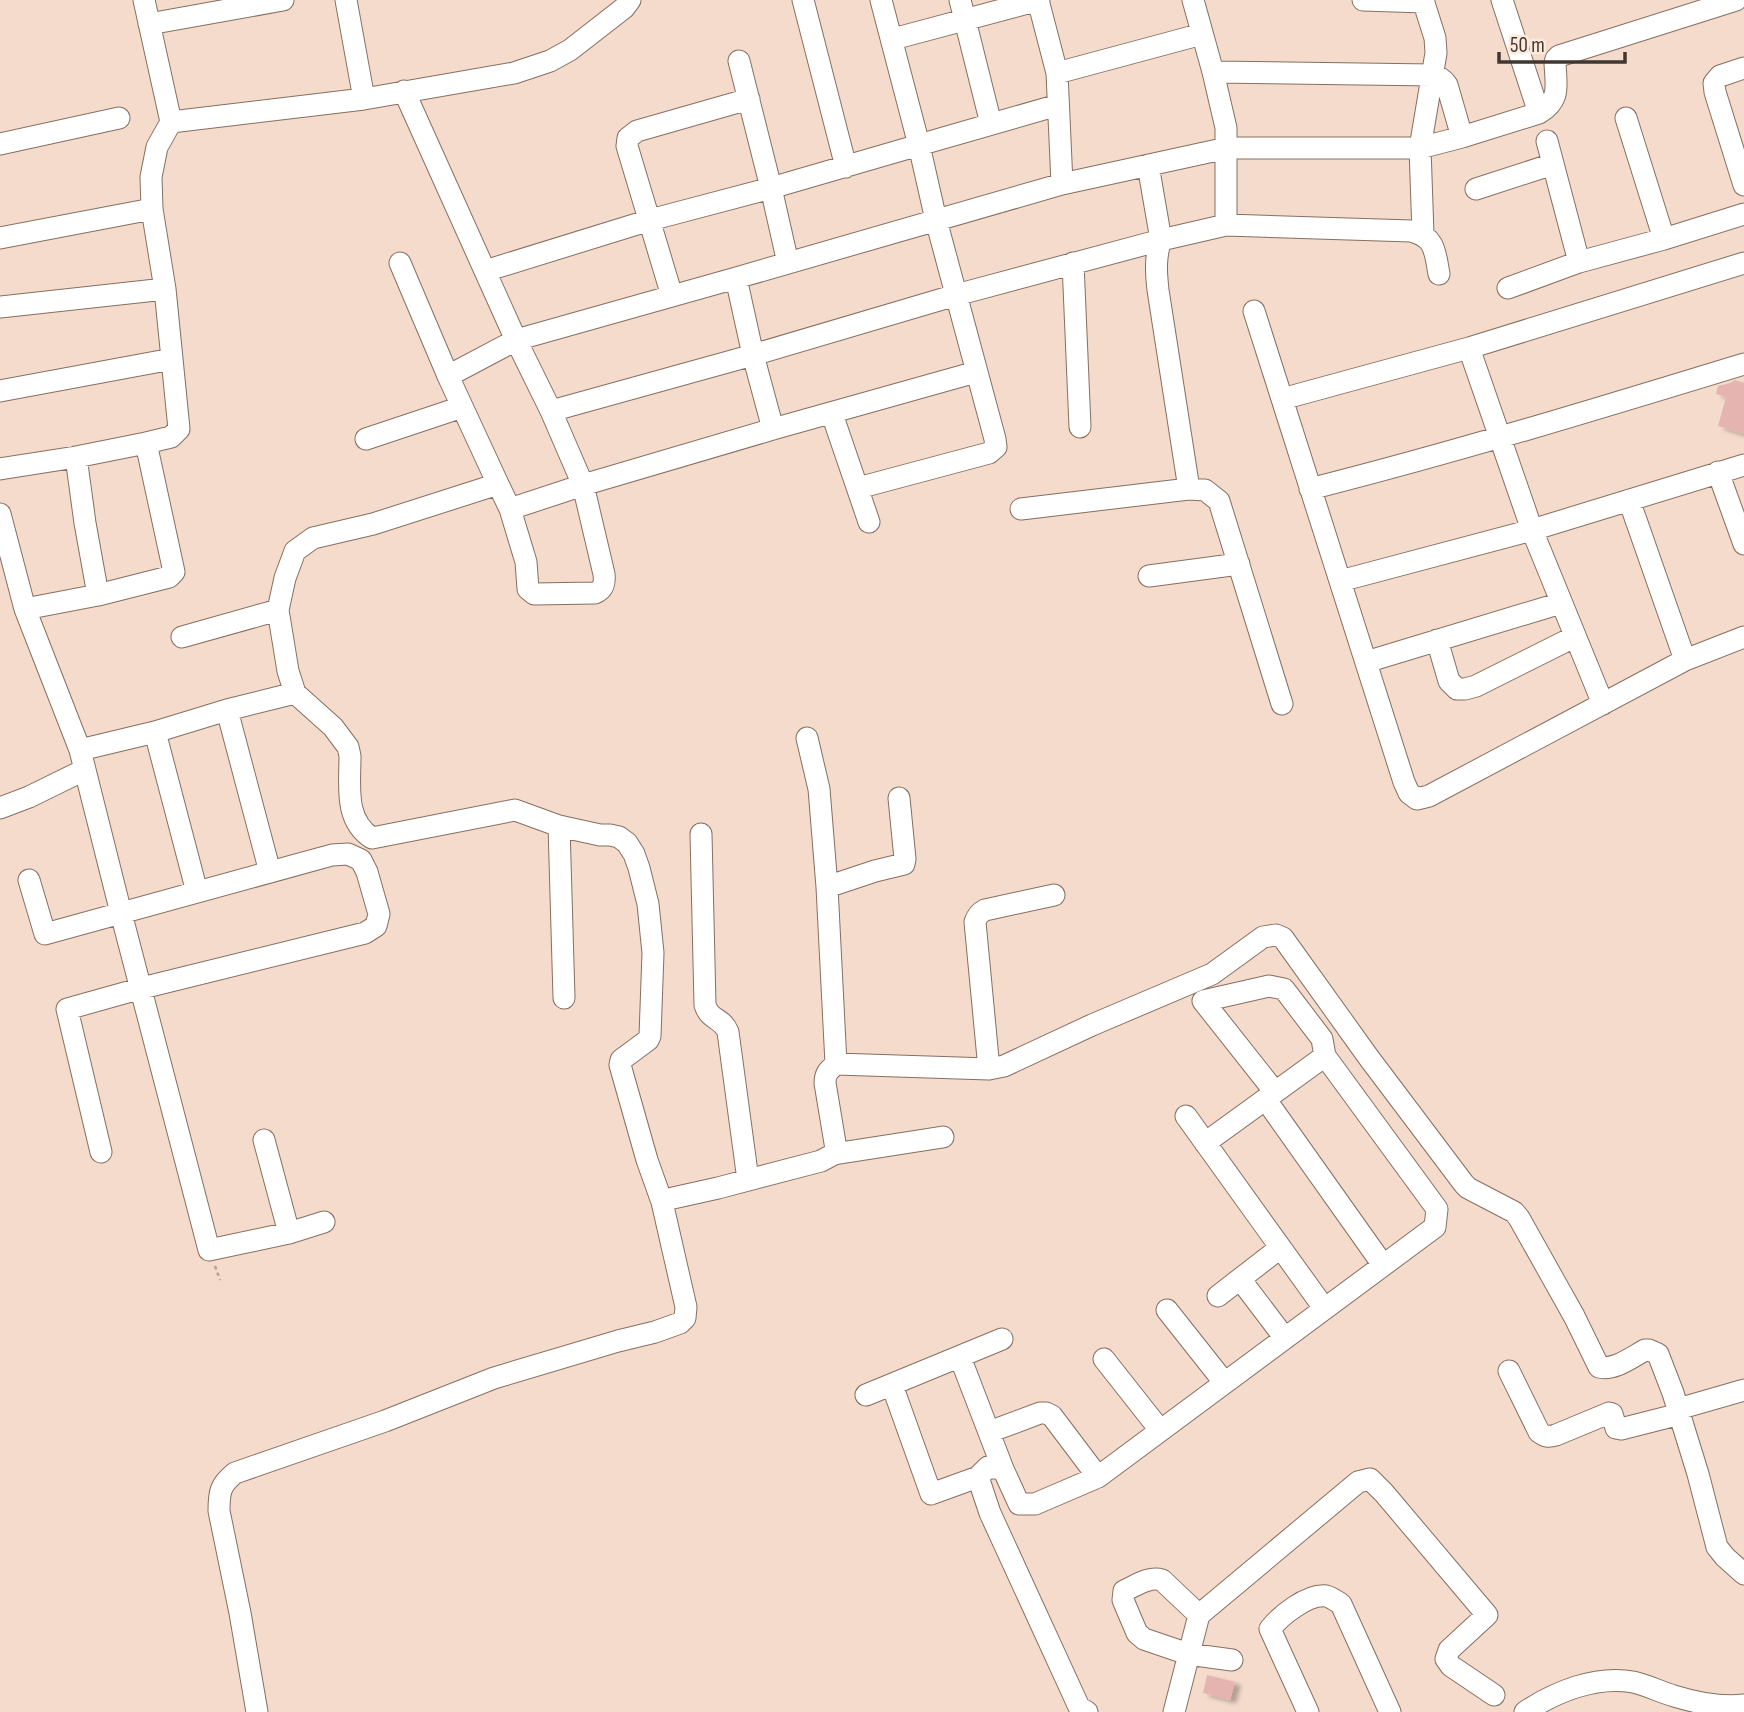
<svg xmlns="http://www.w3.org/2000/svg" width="1744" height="1712" font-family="'Sofia Sans Condensed',sans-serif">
	<defs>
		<filter id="shadow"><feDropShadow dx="6" dy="3.5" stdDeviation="2" flood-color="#0004"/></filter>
	</defs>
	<rect width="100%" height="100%" fill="#f4dbcb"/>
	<path fill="#e5b4b0" filter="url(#shadow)" d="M 1735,380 L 1744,383 L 1744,434 L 1718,426 L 1726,397 L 1716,394 L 1718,386 L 1730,383 Z
		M 1207,1675 L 1235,1682 L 1230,1700 L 1203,1693 Z"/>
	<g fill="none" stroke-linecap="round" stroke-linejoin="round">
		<g stroke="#866f61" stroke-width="23">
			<path id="minor" d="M 144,0 L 171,122 L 364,99 L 514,73 L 550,61 L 570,50 L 624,8 L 630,0
				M 346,0 L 364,99
				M 803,0 L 846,167
				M 881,0 L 919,145 L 1058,105
				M 960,0 L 991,124
				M 1038,0 L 1057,73 L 1062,184
				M 1193,0 L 1213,72 L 1226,128 L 1226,225
				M 1363,0 L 1424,2
				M 1423,0 L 1435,38 L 1436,53 L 1420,148 L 1423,234
				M 1502,0 L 1539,113
				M 149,24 L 283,0
				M 893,39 L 1039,0
				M 739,61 L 771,188 L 788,263
				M 1744,68 L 1720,76 L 1714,83 L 1715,92 L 1744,185
				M 1213,72 L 1432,75 C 1439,77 1443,79 1447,85 L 1462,137
				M 1057,73 L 1202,34
				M 404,91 L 516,340 L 551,411 L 753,355 L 956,295 L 1161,240 L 1226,225 L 1411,231 C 1436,237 1435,253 1439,274
				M 1626,118 L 1664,239
				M 1547,141 L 1579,262
				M 0,144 L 119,118
				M 1148,165 L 1161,240 C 1155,257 1156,272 1158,290 L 1189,489 L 1205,490 L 1219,501 L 1282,704
				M 1476,189 L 1553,164
				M 0,238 L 152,209 L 151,177 L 157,147 L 171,122
				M 400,263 L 448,376 L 498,484
				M 1073,263 L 1080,427
				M 485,271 L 650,220 L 771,188 L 919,145 L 936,220 L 995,439 L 996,447 L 989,453 L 858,488
				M 736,278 L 1062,184 L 1227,148 L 1420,148 L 1462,137 L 1539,113 C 1561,100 1556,86 1555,63 L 1556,59 L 1559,56 L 1736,0
				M 1508,288 L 1579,262 L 1664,239 L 1744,214
				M 672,296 L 627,146 L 628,138 L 637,131 L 749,99
				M 0,307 L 165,289
				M 1254,311 L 1404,782 L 1409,793 L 1417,799 L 1429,796 L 1685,660 L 1744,637
				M 448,376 L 516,340 L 736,278 L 753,355 L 773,429
				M 0,391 L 172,359
				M 1282,399 L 1469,348
				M 551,411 L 583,485 L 510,509 L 526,562 L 528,589 L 534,594 L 595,593 C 604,589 605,583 604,574 L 583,485 L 773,429 L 976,372
				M 832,414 L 869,522
				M 366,439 L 462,407
				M 0,469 L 76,457 L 146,443
				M 1718,472 L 1744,544
				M 1310,489 C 1456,452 1600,408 1744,364
				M 1629,500 L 1685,660
				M 510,509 L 498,484 L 373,524 L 313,538 L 295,551 L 285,578 L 278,610 L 288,671 L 295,693 L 333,727 L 348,747 L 350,756 C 350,786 344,820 372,838 L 515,810 L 559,826 L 600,835 L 610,835 L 619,837 L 627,843 L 634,854 L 639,868 L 648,904 L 653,953 L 650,1036 L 648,1040 L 621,1060 L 620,1065 L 647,1160 L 662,1202 L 673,1198 L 718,1188 L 821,1161 L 834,1154 L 836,1149 L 825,1083 C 825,1073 829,1070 836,1064 L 989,1069 L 1004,1066 L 1092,1025 L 1212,974 L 1263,937 L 1276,935 L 1283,938 L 1369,1058 L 1464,1184 L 1468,1188 L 1514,1212 L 1519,1218 L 1574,1316 L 1599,1367 C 1614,1371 1632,1357 1645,1350 L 1649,1350 L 1658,1354 L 1673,1393 L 1698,1474 L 1717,1547 L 1725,1557 L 1744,1574
				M 1021,509 L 1189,489
				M 0,514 L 25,609 L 80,750 L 121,913 L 209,1250 L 289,1233 L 324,1222
				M 1149,576 L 1239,564
				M 1340,581 L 1532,530 L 1744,465
				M 98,595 L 169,577 L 174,572 L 146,443 L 171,437 L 179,429 L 165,289 L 152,209
				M 25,609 L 98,595 L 85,523 L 76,457
				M 182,637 L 278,610
				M 1437,640 L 1449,681 L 1457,689 L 1465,689 L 1476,686 L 1574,637
				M 1366,662 L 1561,603
				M 1603,704 L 1532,530 L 1469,348 L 1744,263
				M 227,710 L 270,872
				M 155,732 L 197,892
				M 807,738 L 819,789 L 827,887
				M 80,750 L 155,732 L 227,710 L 295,693
				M 0,808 L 29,797 L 84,770
				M 559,826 L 564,998
				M 701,834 L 705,1005 C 710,1021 722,1017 728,1032 L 748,1180
				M 29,880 L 45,934 L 332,855 L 348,854 L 361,860 L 367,872 L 379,914 L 376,926 L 365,933 L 142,988 L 67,1009 L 101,1152
				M 836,1064 L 827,887 L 875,871 L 904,864 L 905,859 L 899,798
				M 989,1069 L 975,922 C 977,916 979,913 985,910 L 1054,895
				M 1266,1100 L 1383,1265
				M 1186,1116 L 1324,1308
				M 264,1140 L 289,1233
				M 1205,1143 L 1325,1056
				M 834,1154 L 943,1137
				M 1240,1279 L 1284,1337
				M 1218,1296 L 1280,1248
				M 1167,1310 L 1224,1382
				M 960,1357 L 1003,1469
				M 1104,1359 L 1160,1430
				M 1509,1371 L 1539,1432 C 1545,1437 1549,1437 1556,1435 L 1609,1413 L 1612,1414 L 1616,1428 L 1621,1429 L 1680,1414
				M 892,1385 L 931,1494 L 978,1477
				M 866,1395 L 1002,1339
				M 1678,1409 L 1744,1390
				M 989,1432 L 1040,1413 L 1046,1413 L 1052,1416 L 1098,1477
				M 1199,1615 L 1162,1580 C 1149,1576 1137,1585 1124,1591 L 1123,1600 L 1137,1633 L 1144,1639 L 1188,1654 L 1232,1660
				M 257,1712 L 240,1613 L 219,1511 C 219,1492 220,1485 235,1473 L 385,1421 L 494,1378 L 618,1341 L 655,1332 L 680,1323 L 685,1318 L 686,1307 L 662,1202
				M 1087,1712 L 1079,1707 L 990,1513 L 978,1477 L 988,1467 L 1003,1469 L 1019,1504 L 1035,1504 L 1098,1477 L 1435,1227 L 1437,1209 L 1325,1056 L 1322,1039 L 1284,989 L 1269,986 L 1203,1001 L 1275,1092
				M 1174,1712 L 1199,1615 L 1358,1482 L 1370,1479 L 1384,1493 L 1487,1615 L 1449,1650 L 1446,1659 L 1451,1666 L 1494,1695
				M 1308,1712 L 1270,1629 C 1280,1616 1307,1594 1326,1596 C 1331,1597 1336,1601 1341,1604 L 1390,1712
				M 1525,1712 C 1555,1692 1596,1675 1633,1682 C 1647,1685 1660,1692 1674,1696 C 1697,1703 1720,1708 1744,1705"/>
		</g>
		<path stroke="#b4a194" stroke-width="2.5" stroke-dasharray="3.5 3.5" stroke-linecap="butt" d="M 215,1266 L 220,1280"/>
		<use href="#minor" stroke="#fff" stroke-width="21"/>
	</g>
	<path d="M1499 52v10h126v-10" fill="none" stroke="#413731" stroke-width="3.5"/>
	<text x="1510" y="52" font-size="21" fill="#413731" stroke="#fee9dc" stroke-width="5" paint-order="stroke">50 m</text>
</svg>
